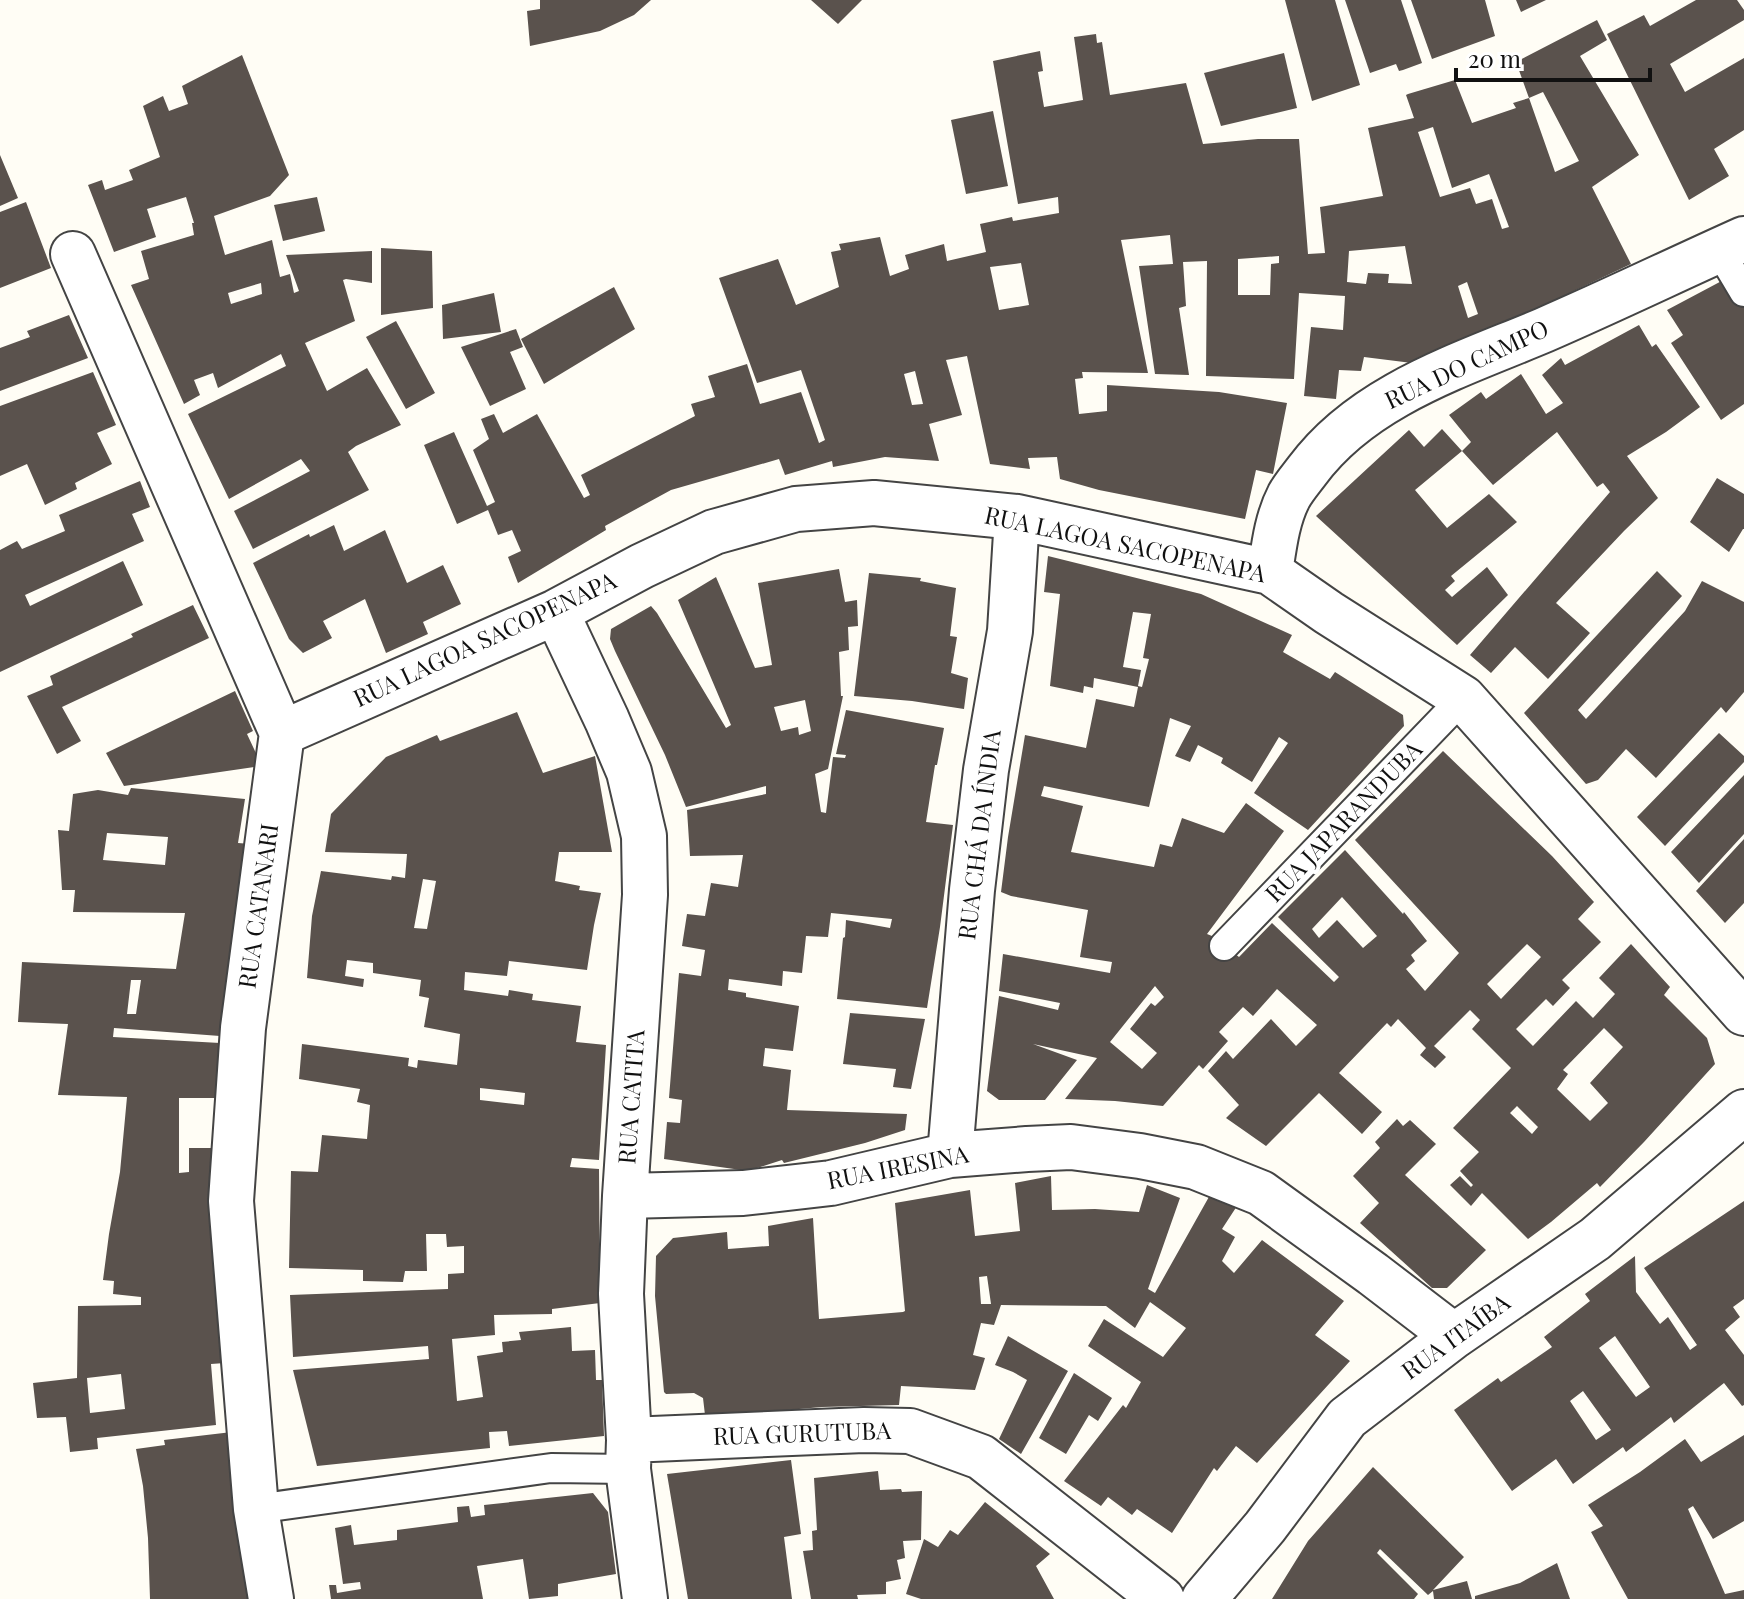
<svg xmlns="http://www.w3.org/2000/svg" width="1744" height="1599" font-family="'Playfair Display',serif">
	<rect width="100%" height="100%" fill="#fffdf5"/>
	<path fill="#5a524d" fill-rule="evenodd" d="M 540,0 L 651,0 L 634,15 L 600,31 L 530,46 L 527,11 L 540,9 Z
		M 811,0 L 862,0 L 838,24 Z
		M 1285,0 L 1335,0 L 1360,85 L 1312,101 Z
		M 1345,0 L 1401,0 L 1422,63 L 1403,70 L 1399,71 L 1396,64 L 1370,73 Z
		M 1411,0 L 1485,0 L 1495,36 L 1432,59 Z
		M 1516,0 L 1546,0 L 1521,12 Z
		M 1696,0 L 1737,0 L 1744,10 L 1744,20 L 1670,64 L 1685,92 L 1744,58 L 1744,130 L 1714,149 L 1729,176 L 1689,200 L 1607,34 L 1644,15 L 1650,26 Z
		M 1597,20 L 1607,40 L 1580,56 L 1639,155 L 1592,187 L 1631,264 L 1538,308 L 1425,359 L 1412,363 L 1364,357 L 1361,371 L 1339,370 L 1336,399 L 1304,396 L 1311,327 L 1343,330 L 1345,296 L 1299,293 L 1294,379 L 1206,376 L 1207,261 L 1183,262 L 1186,306 L 1179,308 L 1189,375 L 1155,374 L 1139,266 L 1173,264 L 1170,235 L 1121,240 L 1148,373 L 1082,372 L 1083,378 L 1075,379 L 1079,414 L 1107,411 L 1107,385 L 1219,392 L 1287,403 L 1273,474 L 1256,470 L 1245,519 L 1099,490 L 1060,479 L 1057,457 L 1028,458 L 1030,469 L 990,464 L 967,356 L 946,360 L 962,415 L 929,424 L 939,461 L 885,457 L 833,467 L 832,461 L 785,475 L 779,459 L 671,490 L 605,526 L 606,530 L 518,583 L 508,557 L 521,551 L 512,530 L 498,535 L 488,510 L 457,524 L 424,445 L 454,432 L 487,506 L 495,502 L 473,450 L 489,439 L 481,419 L 494,414 L 503,433 L 537,414 L 584,498 L 590,495 L 581,475 L 695,416 L 691,404 L 715,397 L 708,376 L 747,364 L 760,404 L 801,392 L 819,443 L 825,440 L 801,370 L 757,383 L 719,278 L 778,259 L 796,305 L 839,287 L 831,252 L 841,250 L 839,244 L 880,237 L 890,276 L 909,269 L 905,255 L 944,244 L 947,261 L 986,252 L 980,224 L 1012,217 L 1013,221 L 1059,213 L 1058,197 L 1018,204 L 993,61 L 1040,51 L 1043,71 L 1038,72 L 1044,107 L 1083,100 L 1074,37 L 1096,34 L 1097,43 L 1102,42 L 1110,95 L 1186,83 L 1203,144 L 1258,139 L 1299,139 L 1308,254 L 1325,253 L 1320,207 L 1383,196 L 1368,128 L 1414,118 L 1406,95 L 1408,94 L 1455,80 L 1472,123 L 1516,108 L 1513,103 L 1529,98 L 1555,172 L 1579,161 L 1543,92 L 1529,98 L 1516,62 ZM 1433,127 L 1452,188 L 1489,174 L 1509,227 L 1502,229 L 1492,199 L 1476,204 L 1470,188 L 1440,197 L 1418,132 ZM 1405,246 L 1412,284 L 1388,283 L 1389,274 L 1368,273 L 1366,284 L 1347,282 L 1349,251 ZM 1279,256 L 1279,263 L 1271,264 L 1270,295 L 1238,295 L 1238,259 ZM 1021,263 L 1029,305 L 999,310 L 990,267 ZM 1467,282 L 1478,314 L 1468,318 L 1458,286 ZM 915,371 L 923,404 L 912,405 L 904,374 Z
		M 1284,53 L 1297,108 L 1221,126 L 1204,73 Z
		M 242,55 L 289,175 L 270,196 L 214,216 L 225,255 L 272,240 L 280,277 L 290,274 L 294,293 L 299,291 L 286,255 L 372,251 L 372,283 L 346,279 L 343,280 L 355,321 L 305,343 L 327,391 L 367,368 L 401,425 L 356,446 L 348,452 L 369,490 L 253,549 L 234,511 L 310,471 L 301,459 L 229,499 L 188,414 L 286,366 L 281,354 L 218,388 L 213,373 L 194,380 L 200,395 L 184,404 L 131,285 L 149,279 L 141,251 L 194,235 L 192,223 L 194,223 L 186,197 L 147,209 L 156,237 L 114,252 L 88,185 L 102,180 L 105,190 L 133,180 L 129,170 L 160,157 L 143,106 L 163,96 L 169,111 L 188,104 L 182,86 ZM 261,283 L 262,294 L 231,304 L 228,293 Z
		M 993,111 L 1008,186 L 966,194 L 951,120 Z
		M 0,155 L 18,198 L 0,206 Z
		M 317,197 L 325,231 L 283,241 L 274,205 Z
		M 26,202 L 51,268 L 0,288 L 0,212 Z
		M 381,248 L 432,251 L 433,308 L 381,315 Z
		M 1731,276 L 1744,298 L 1744,404 L 1721,420 L 1671,343 L 1683,335 L 1667,310 Z
		M 614,287 L 635,329 L 544,384 L 521,339 Z
		M 494,293 L 501,332 L 443,339 L 442,305 Z
		M 69,315 L 88,358 L 0,391 L 0,348 L 30,337 L 27,331 Z
		M 396,321 L 435,393 L 406,409 L 366,337 Z
		M 1639,325 L 1652,347 L 1656,344 L 1700,407 L 1666,432 L 1627,456 L 1658,498 L 1624,531 L 1556,603 L 1590,633 L 1548,679 L 1515,647 L 1491,673 L 1470,655 L 1610,492 L 1603,483 L 1597,487 L 1557,432 L 1493,485 L 1462,451 L 1471,442 L 1449,415 L 1481,392 L 1486,399 L 1521,374 L 1546,414 L 1563,403 L 1542,375 L 1561,358 L 1565,365 Z
		M 516,329 L 523,347 L 510,352 L 526,389 L 490,406 L 461,347 Z
		M 93,372 L 116,425 L 97,433 L 112,464 L 75,483 L 77,489 L 45,505 L 27,464 L 0,476 L 0,406 Z
		M 1442,429 L 1462,451 L 1415,490 L 1447,528 L 1489,494 L 1517,522 L 1451,576 L 1455,581 L 1445,590 L 1452,597 L 1487,567 L 1508,595 L 1457,645 L 1316,516 L 1409,430 L 1424,447 Z
		M 1717,478 L 1744,494 L 1744,529 L 1743,529 L 1729,552 L 1690,522 Z
		M 140,481 L 150,507 L 132,514 L 144,541 L 25,595 L 30,606 L 123,561 L 143,605 L 0,672 L 0,550 L 17,541 L 22,549 L 65,531 L 59,515 Z
		M 334,525 L 344,551 L 385,530 L 407,583 L 443,565 L 461,604 L 423,622 L 428,634 L 386,653 L 365,599 L 323,621 L 332,638 L 303,653 L 289,639 L 253,563 L 309,534 L 310,537 Z
		M 1048,556 L 1201,594 L 1292,635 L 1283,652 L 1330,679 L 1335,672 L 1403,715 L 1404,726 L 1308,830 L 1254,793 L 1288,743 L 1279,737 L 1252,782 L 1221,763 L 1223,758 L 1198,745 L 1190,762 L 1175,756 L 1191,726 L 1170,718 L 1149,807 L 1044,786 L 1041,796 L 1083,806 L 1071,852 L 1154,867 L 1160,844 L 1172,847 L 1182,818 L 1224,833 L 1246,803 L 1284,831 L 1207,934 L 1212,936 L 1239,957 L 1272,923 L 1334,982 L 1339,977 L 1278,917 L 1345,850 L 1403,914 L 1404,912 L 1427,941 L 1411,955 L 1415,961 L 1406,969 L 1425,991 L 1459,953 L 1355,840 L 1443,751 L 1552,856 L 1594,902 L 1578,919 L 1601,942 L 1562,980 L 1570,988 L 1553,1006 L 1546,999 L 1516,1029 L 1533,1046 L 1576,1001 L 1593,1018 L 1615,994 L 1599,978 L 1631,944 L 1670,987 L 1664,995 L 1707,1038 L 1715,1064 L 1644,1142 L 1600,1187 L 1597,1183 L 1551,1222 L 1528,1239 L 1482,1193 L 1471,1206 L 1450,1185 L 1460,1176 L 1471,1187 L 1473,1185 L 1460,1171 L 1479,1152 L 1453,1128 L 1511,1068 L 1472,1029 L 1480,1020 L 1470,1010 L 1434,1046 L 1446,1057 L 1435,1068 L 1420,1055 L 1426,1048 L 1398,1019 L 1391,1027 L 1387,1023 L 1339,1073 L 1382,1112 L 1362,1134 L 1319,1093 L 1266,1146 L 1226,1118 L 1239,1105 L 1208,1071 L 1226,1051 L 1233,1059 L 1271,1019 L 1296,1046 L 1317,1025 L 1277,989 L 1253,1016 L 1243,1007 L 1219,1032 L 1228,1041 L 1203,1069 L 1199,1065 L 1163,1106 L 1115,1101 L 1065,1099 L 1097,1058 L 1033,1044 L 1077,1060 L 1045,1100 L 999,1100 L 987,1091 L 999,996 L 1058,1010 L 1060,1003 L 999,991 L 1003,954 L 1110,973 L 1112,962 L 1080,957 L 1088,910 L 1011,896 L 1001,892 L 1008,837 L 1025,735 L 1086,748 L 1096,699 L 1134,707 L 1138,687 L 1094,678 L 1093,688 L 1084,686 L 1083,693 L 1050,686 L 1060,594 L 1044,592 ZM 1133,612 L 1151,614 L 1143,658 L 1149,659 L 1142,687 L 1138,686 L 1141,670 L 1123,667 ZM 1342,897 L 1377,936 L 1363,948 L 1337,920 L 1319,938 L 1312,929 ZM 1527,944 L 1541,957 L 1501,999 L 1487,984 ZM 1155,986 L 1164,997 L 1155,1006 L 1151,1003 L 1130,1029 L 1157,1053 L 1142,1069 L 1110,1042 ZM 1604,1028 L 1623,1047 L 1590,1083 L 1608,1103 L 1590,1121 L 1557,1089 L 1568,1074 L 1563,1070 ZM 1517,1106 L 1538,1127 L 1532,1134 L 1510,1113 Z
		M 839,569 L 845,602 L 857,600 L 858,626 L 848,627 L 849,650 L 839,652 L 841,696 L 843,696 L 828,769 L 815,774 L 821,812 L 826,813 L 833,757 L 845,758 L 846,755 L 836,754 L 846,710 L 944,728 L 937,765 L 935,765 L 926,822 L 953,825 L 940,927 L 927,1008 L 837,999 L 843,938 L 845,937 L 846,920 L 890,928 L 892,919 L 831,913 L 828,937 L 806,936 L 802,973 L 783,971 L 782,986 L 729,979 L 728,990 L 746,993 L 746,997 L 799,1006 L 793,1051 L 765,1048 L 763,1066 L 791,1070 L 787,1110 L 907,1114 L 905,1130 L 865,1143 L 784,1163 L 782,1160 L 748,1171 L 664,1159 L 667,1122 L 680,1123 L 682,1100 L 669,1098 L 679,973 L 701,976 L 705,950 L 682,946 L 687,914 L 705,916 L 711,883 L 738,887 L 743,855 L 690,856 L 687,810 L 766,794 L 766,786 L 686,807 L 665,755 L 615,651 L 610,639 L 611,629 L 651,606 L 657,613 L 726,728 L 731,725 L 678,600 L 716,577 L 755,668 L 772,665 L 758,583 ZM 805,700 L 811,731 L 799,735 L 798,727 L 781,731 L 774,707 Z
		M 1657,571 L 1682,596 L 1578,710 L 1586,719 L 1685,611 L 1702,581 L 1744,602 L 1744,692 L 1726,713 L 1721,707 L 1656,778 L 1626,749 L 1598,780 L 1586,784 L 1524,713 Z
		M 869,573 L 921,578 L 920,581 L 956,588 L 950,636 L 957,637 L 951,673 L 968,678 L 964,709 L 912,701 L 854,696 Z
		M 193,605 L 209,638 L 62,707 L 81,741 L 57,754 L 27,696 L 53,685 L 50,676 L 133,637 L 131,634 Z
		M 235,691 L 253,731 L 247,734 L 262,766 L 124,786 L 106,753 Z
		M 517,712 L 543,773 L 595,756 L 612,852 L 559,852 L 555,881 L 580,886 L 579,890 L 601,893 L 594,925 L 587,970 L 509,961 L 507,976 L 465,972 L 464,990 L 508,996 L 509,990 L 533,994 L 532,1000 L 581,1006 L 576,1042 L 606,1045 L 599,1160 L 572,1158 L 570,1167 L 599,1169 L 600,1303 L 552,1309 L 552,1314 L 494,1315 L 495,1335 L 452,1339 L 457,1401 L 483,1397 L 477,1356 L 503,1352 L 502,1342 L 521,1340 L 519,1332 L 571,1327 L 572,1351 L 595,1350 L 596,1380 L 602,1380 L 604,1436 L 509,1446 L 507,1431 L 489,1432 L 490,1448 L 317,1466 L 293,1370 L 429,1359 L 428,1346 L 293,1357 L 290,1295 L 448,1289 L 448,1274 L 464,1273 L 464,1246 L 447,1247 L 446,1234 L 426,1234 L 427,1271 L 405,1271 L 403,1282 L 363,1281 L 363,1270 L 289,1268 L 291,1171 L 318,1172 L 322,1135 L 367,1139 L 370,1105 L 357,1102 L 360,1089 L 299,1079 L 302,1044 L 409,1058 L 408,1066 L 417,1068 L 418,1060 L 457,1065 L 460,1034 L 424,1027 L 429,998 L 419,996 L 421,980 L 373,973 L 373,963 L 347,960 L 345,976 L 364,979 L 363,987 L 307,978 L 312,916 L 321,871 L 391,880 L 392,876 L 405,878 L 407,854 L 325,852 L 331,814 L 386,757 L 437,735 L 440,741 ZM 423,879 L 436,881 L 427,929 L 414,928 ZM 480,1088 L 525,1093 L 524,1105 L 480,1100 Z
		M 1719,733 L 1744,756 L 1744,762 L 1665,846 L 1637,817 Z
		M 1744,775 L 1744,834 L 1699,883 L 1671,852 Z
		M 131,788 L 245,799 L 238,843 L 251,844 L 220,1036 L 114,1028 L 113,1037 L 220,1043 L 217,1098 L 179,1098 L 179,1173 L 189,1172 L 189,1148 L 218,1148 L 225,1363 L 211,1364 L 216,1425 L 97,1438 L 98,1449 L 70,1452 L 66,1417 L 37,1418 L 33,1383 L 77,1378 L 78,1306 L 141,1305 L 141,1297 L 113,1294 L 114,1281 L 103,1280 L 109,1234 L 120,1172 L 127,1097 L 58,1095 L 68,1024 L 18,1022 L 22,962 L 176,969 L 185,913 L 73,912 L 75,890 L 62,890 L 58,830 L 69,831 L 73,794 L 98,790 L 128,795 ZM 107,833 L 168,837 L 165,865 L 103,860 ZM 131,980 L 141,980 L 136,1014 L 127,1014 ZM 121,1374 L 125,1409 L 90,1413 L 87,1378 Z
		M 1744,839 L 1744,903 L 1725,923 L 1696,891 Z
		M 850,1013 L 925,1019 L 911,1089 L 893,1087 L 896,1069 L 843,1064 Z
		M 1397,1119 L 1403,1126 L 1410,1120 L 1436,1144 L 1405,1175 L 1486,1250 L 1447,1288 L 1432,1288 L 1360,1223 L 1379,1203 L 1353,1176 L 1380,1148 L 1375,1142 Z
		M 1051,1176 L 1052,1210 L 1095,1209 L 1139,1212 L 1147,1185 L 1180,1198 L 1148,1289 L 1155,1293 L 1210,1195 L 1237,1206 L 1222,1229 L 1235,1237 L 1222,1261 L 1234,1273 L 1262,1240 L 1344,1301 L 1315,1335 L 1350,1361 L 1257,1463 L 1236,1446 L 1217,1471 L 1214,1468 L 1172,1533 L 1137,1509 L 1132,1515 L 1108,1497 L 1101,1506 L 1064,1481 L 1123,1405 L 1126,1408 L 1141,1382 L 1088,1346 L 1104,1319 L 1163,1357 L 1186,1328 L 1150,1302 L 1135,1328 L 1106,1306 L 1001,1305 L 994,1325 L 981,1323 L 973,1355 L 985,1358 L 975,1390 L 901,1386 L 899,1405 L 822,1407 L 741,1414 L 705,1415 L 703,1398 L 694,1393 L 666,1394 L 664,1392 L 655,1296 L 656,1256 L 673,1238 L 727,1232 L 728,1249 L 769,1246 L 768,1226 L 813,1218 L 819,1319 L 903,1312 L 905,1311 L 895,1203 L 970,1190 L 975,1236 L 1020,1231 L 1015,1183 ZM 987,1276 L 991,1304 L 981,1304 L 979,1277 Z
		M 1744,1201 L 1744,1299 L 1733,1307 L 1740,1317 L 1725,1330 L 1744,1355 L 1744,1405 L 1742,1406 L 1724,1383 L 1674,1423 L 1671,1417 L 1626,1452 L 1623,1447 L 1573,1484 L 1556,1459 L 1512,1491 L 1454,1410 L 1498,1378 L 1501,1382 L 1552,1347 L 1544,1337 L 1590,1301 L 1585,1294 L 1635,1256 L 1636,1292 L 1660,1324 L 1668,1317 L 1690,1350 L 1697,1345 L 1644,1268 ZM 1615,1336 L 1650,1387 L 1636,1397 L 1599,1348 ZM 1583,1391 L 1611,1430 L 1596,1440 L 1570,1401 Z
		M 1008,1336 L 1068,1371 L 1021,1454 L 999,1439 L 1027,1380 L 1013,1372 L 995,1365 Z
		M 1074,1373 L 1112,1398 L 1098,1421 L 1089,1415 L 1066,1454 L 1039,1438 Z
		M 232,1432 L 251,1599 L 150,1599 L 148,1538 L 143,1486 L 136,1449 L 165,1445 L 164,1440 Z
		M 1744,1435 L 1744,1521 L 1713,1539 L 1693,1506 L 1688,1509 L 1725,1594 L 1744,1590 L 1744,1599 L 1628,1599 L 1591,1532 L 1603,1526 L 1588,1505 L 1640,1472 L 1685,1439 L 1701,1462 Z
		M 791,1460 L 801,1534 L 784,1537 L 792,1599 L 688,1599 L 667,1474 Z
		M 1373,1467 L 1464,1557 L 1433,1590 L 1467,1581 L 1472,1599 L 1434,1599 L 1433,1591 L 1428,1595 L 1380,1549 L 1377,1553 L 1418,1594 L 1414,1599 L 1272,1599 L 1308,1541 Z
		M 878,1471 L 880,1490 L 901,1489 L 902,1492 L 922,1491 L 921,1540 L 903,1541 L 905,1558 L 897,1560 L 901,1579 L 886,1582 L 886,1594 L 857,1595 L 858,1599 L 811,1599 L 803,1551 L 813,1550 L 812,1531 L 817,1530 L 814,1478 Z
		M 593,1493 L 608,1512 L 616,1574 L 558,1584 L 558,1596 L 529,1599 L 523,1559 L 477,1566 L 483,1599 L 331,1599 L 329,1585 L 336,1585 L 337,1593 L 361,1589 L 360,1582 L 343,1584 L 335,1528 L 351,1525 L 354,1545 L 397,1540 L 397,1530 L 458,1522 L 457,1507 L 469,1506 L 471,1517 L 485,1515 L 484,1505 Z
		M 985,1502 L 1050,1554 L 1036,1566 L 1054,1599 L 921,1599 L 906,1594 L 924,1539 L 938,1547 L 950,1530 L 958,1535 Z
		M 1557,1563 L 1570,1599 L 1475,1599 L 1475,1596 L 1520,1583 Z"/>
	<g fill="none" stroke-linecap="round" stroke-linejoin="round">
		<g stroke="#444" stroke-width="32">
			<path id="service" d="M 1719,250 L 1744,292
				M 1224,946 L 1463,698
				M 256,1509 L 551,1468 L 628,1469"/>
		</g>
		<g stroke="#444" stroke-width="48">
			<path id="minor" d="M 73,254 L 282,733 L 243,1028 L 231,1201 L 256,1509 L 271,1599
				M 1270,572 C 1274,546 1277,519 1289,496 C 1294,487 1301,479 1307,471 C 1363,395 1461,365 1544,330 C 1611,301 1677,269 1744,239
				M 556,612 L 607,720 L 629,772 L 644,836 L 645,895 L 625,1196 L 621,1294 L 629,1440 L 628,1469 L 645,1599
				M 282,733 L 556,612 L 642,566 L 714,532 L 796,509 L 874,503 L 1017,517 L 1270,572 L 1329,613 L 1463,698 L 1744,1013
				M 950,1155 L 972,890 L 986,770 L 1010,631 L 1017,517
				M 625,1196 L 743,1193 L 831,1183 L 950,1155 L 1027,1149 L 1071,1147 L 1140,1156 L 1196,1167 L 1261,1193 L 1373,1274 L 1454,1336
				M 629,1440 L 864,1430 L 910,1431 L 981,1457 L 1162,1599
				M 1204,1599 L 1265,1527 L 1347,1418 L 1454,1336 L 1595,1239 L 1744,1112"/>
		</g>
		<use href="#service" stroke="#fff" stroke-width="28"/>
		<use href="#minor" stroke="#fff" stroke-width="44"/>
	</g>
	<g text-anchor="middle" stroke-width="8" stroke-linejoin="round" paint-order="stroke">
		<g font-size="24" fill="#111" stroke="#fff">
			<text transform="translate(1467 365) rotate(-25)" y="8">RUA DO CAMPO</text>
			<text transform="translate(1125 545) rotate(12)" y="8">RUA LAGOA SACOPENAPA</text>
			<text transform="translate(485 640) rotate(-25)" y="8">RUA LAGOA SACOPENAPA</text>
			<text transform="translate(1344 822) rotate(-46)" y="8">RUA JAPARANDUBA</text>
			<text transform="translate(980 835) rotate(-83)" y="8">RUA CHÁ DA ÍNDIA</text>
			<text transform="translate(259 906) rotate(-82)" y="8">RUA CATANARI</text>
			<text transform="translate(632 1097) rotate(-86)" y="8">RUA CATITA</text>
			<text transform="translate(898 1168) rotate(-11)" y="8">RUA IRESINA</text>
			<text transform="translate(1456 1337) rotate(-36)" y="8">RUA ITAÍBA</text>
			<text transform="translate(802 1434) rotate(-2)" y="8">RUA GURUTUBA</text>
		</g>
	</g>
	<path d="M1456 68v12h194v-12" fill="none" stroke="#111111" stroke-width="4"/>
	<text x="1468" y="68" font-size="24" fill="#111111" stroke="#ffffff" stroke-width="6" paint-order="stroke">20 m</text>
</svg>
